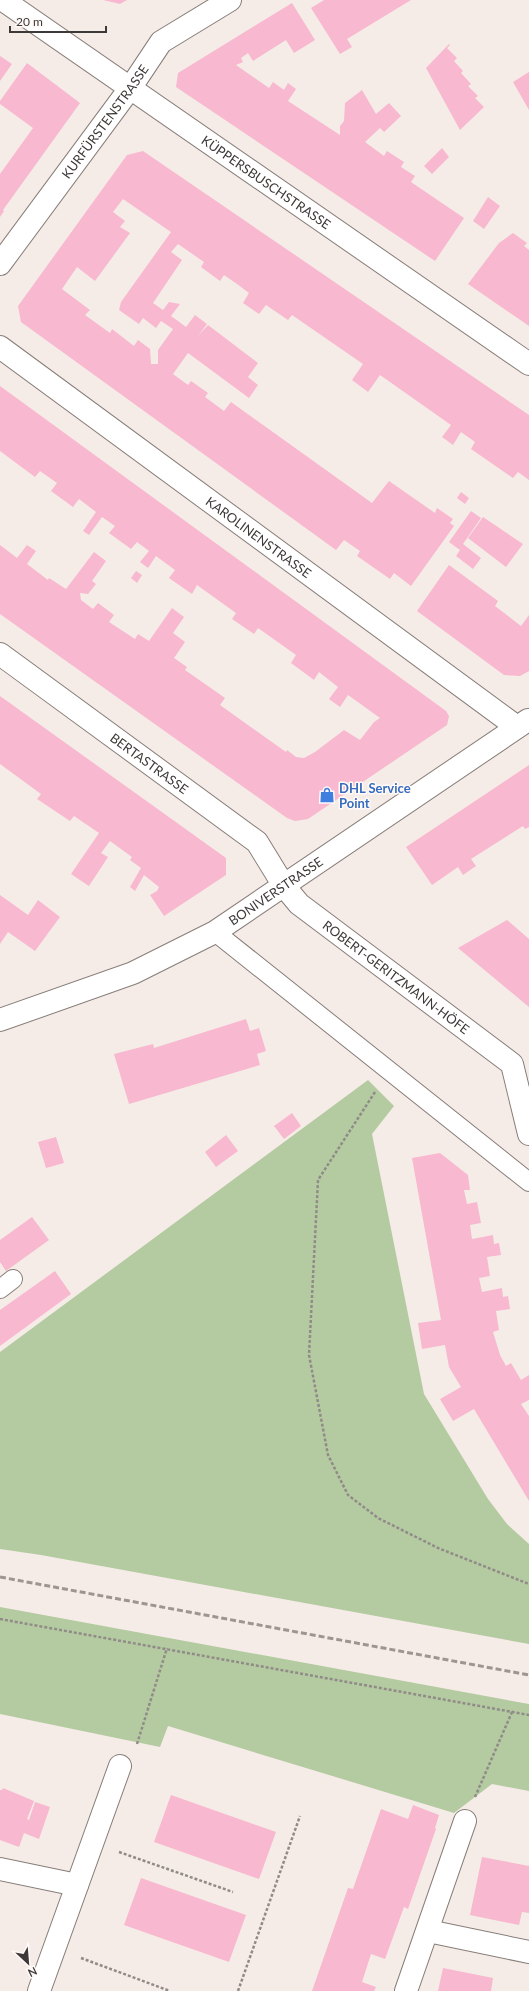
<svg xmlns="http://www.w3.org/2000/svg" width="529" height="1991" font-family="Lato,sans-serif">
	<rect width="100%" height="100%" fill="#f6ece7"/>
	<path fill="#b4cba1" d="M 368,1080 L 394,1106 L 372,1134 L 424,1394 L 488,1499 L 507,1524 L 529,1544 L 529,1644 L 41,1555 L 0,1549 L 0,1352 Z
		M 0,1607 L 529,1704 L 529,1791 L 492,1784 L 454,1813 L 168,1726 L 160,1747 L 0,1714 Z"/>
	<path fill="#f7b8d0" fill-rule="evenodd" d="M 103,0 L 127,0 L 120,4 Z
		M 324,0 L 411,0 L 347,39 L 352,47 L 340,54 L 311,8 Z
		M 292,3 L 315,40 L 294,53 L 286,40 L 253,61 L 248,53 L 241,58 L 243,62 L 236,65 L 269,88 L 273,82 L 284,90 L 288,83 L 296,89 L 288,101 L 340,135 L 340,126 L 344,121 L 345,103 L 362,90 L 376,114 L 389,103 L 401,116 L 384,132 L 380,128 L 365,142 L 384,156 L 387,151 L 404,162 L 401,167 L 415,176 L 411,182 L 464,218 L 435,261 L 176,87 L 178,73 Z
		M 449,44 L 450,45 L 447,48 L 457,58 L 454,61 L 463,71 L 461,73 L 471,84 L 468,86 L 478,96 L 475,98 L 484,107 L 460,130 L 426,68 Z
		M 0,56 L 12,64 L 0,81 Z
		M 27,63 L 80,103 L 3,210 L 4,211 L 0,217 L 0,174 L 33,128 L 0,104 L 0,101 Z
		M 529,72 L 529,110 L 513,82 Z
		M 442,148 L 449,157 L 432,174 L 424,166 Z
		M 143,151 L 529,415 L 529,480 L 518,472 L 513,478 L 471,449 L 475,442 L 461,432 L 453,445 L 442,437 L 451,425 L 380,375 L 368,392 L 352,380 L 363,364 L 292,315 L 288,320 L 266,305 L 259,314 L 243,303 L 249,293 L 237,284 L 224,275 L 220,281 L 201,267 L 204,262 L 178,244 L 171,252 L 182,260 L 153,303 L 163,310 L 169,302 L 180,304 L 171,316 L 178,321 L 186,327 L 195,315 L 207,324 L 198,336 L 208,325 L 258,363 L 248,377 L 258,385 L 249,398 L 188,353 L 173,374 L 188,385 L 191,381 L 208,393 L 205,397 L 224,411 L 231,402 L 372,503 L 389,481 L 435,513 L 437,508 L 453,519 L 450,523 L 454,526 L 411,586 L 394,573 L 390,579 L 357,556 L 360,551 L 344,540 L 336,550 L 21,322 L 18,306 L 127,155 ZM 123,199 L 171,232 L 121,302 L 119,310 L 139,324 L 143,318 L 156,328 L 161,321 L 173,329 L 158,350 L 158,364 L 151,364 L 150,349 L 138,340 L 134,346 L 112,329 L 110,333 L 85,315 L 90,310 L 62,289 L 77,267 L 95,281 L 130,233 L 120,227 L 125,221 L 113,212 Z
		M 488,197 L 500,206 L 484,229 L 473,221 Z
		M 513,233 L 527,243 L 524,246 L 529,250 L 529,326 L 468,284 L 499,243 Z
		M 0,386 L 446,711 L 449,716 L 447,725 L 308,819 L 295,821 L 287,818 L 0,614 L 0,545 L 17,558 L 27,545 L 36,551 L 27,564 L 48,580 L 49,578 L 66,589 L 94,552 L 106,561 L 92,581 L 96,584 L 88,594 L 80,593 L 81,600 L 93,609 L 98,603 L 114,615 L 109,622 L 135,639 L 138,634 L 149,641 L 172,608 L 184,617 L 173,633 L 185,642 L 174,658 L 187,667 L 185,670 L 225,698 L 220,705 L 286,752 L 287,750 L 296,757 L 304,758 L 315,752 L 344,730 L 360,740 L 374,722 L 380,718 L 348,695 L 340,707 L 329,699 L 338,687 L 319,672 L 314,680 L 291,663 L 296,655 L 258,628 L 254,634 L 232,619 L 236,613 L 197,585 L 192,594 L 169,578 L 175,570 L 156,556 L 148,568 L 140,562 L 149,551 L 137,542 L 131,549 L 109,533 L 115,526 L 102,517 L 89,535 L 83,531 L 96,512 L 79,499 L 73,507 L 51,491 L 57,483 L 40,471 L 35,477 L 0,451 Z
		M 461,492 L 469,498 L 465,504 L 457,498 Z
		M 471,511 L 481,518 L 463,544 L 481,558 L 473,569 L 456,556 L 460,550 L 449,542 Z
		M 483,517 L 523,544 L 506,567 L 468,538 Z
		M 449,565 L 498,601 L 495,606 L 521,626 L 529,615 L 529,671 L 520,676 L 504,675 L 417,611 Z
		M 136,571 L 142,575 L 137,583 L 131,578 Z
		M 0,696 L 226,858 L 226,875 L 164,916 L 150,895 L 157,891 L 159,887 L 144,875 L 135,891 L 130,887 L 141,868 L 130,860 L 132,857 L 110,841 L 101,853 L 108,857 L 89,886 L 71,874 L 99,833 L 74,816 L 70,821 L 37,799 L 41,794 L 0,764 Z
		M 529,765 L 529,827 L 525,829 L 523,826 L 471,859 L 476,866 L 463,875 L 458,867 L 432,885 L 406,847 Z
		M 0,895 L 28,915 L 38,900 L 60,917 L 35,951 L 8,932 L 0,944 Z
		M 507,920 L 529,939 L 529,1007 L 458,948 Z
		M 246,1019 L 250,1031 L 259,1028 L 266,1051 L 257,1054 L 260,1065 L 129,1104 L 114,1054 L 153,1044 L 154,1048 Z
		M 292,1113 L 301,1126 L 284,1139 L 274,1126 Z
		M 226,1135 L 238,1151 L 216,1167 L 205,1152 Z
		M 56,1137 L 64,1163 L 46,1168 L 38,1142 Z
		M 440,1153 L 468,1175 L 470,1190 L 464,1190 L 467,1204 L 477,1202 L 481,1223 L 470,1225 L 472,1239 L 493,1235 L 494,1244 L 499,1243 L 501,1255 L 487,1257 L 490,1276 L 479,1278 L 482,1292 L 502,1288 L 503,1297 L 508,1296 L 510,1309 L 496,1311 L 499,1330 L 493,1332 L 500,1355 L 506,1366 L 511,1363 L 521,1380 L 529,1375 L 529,1400 L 521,1404 L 529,1416 L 529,1501 L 474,1409 L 453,1421 L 440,1399 L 461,1387 L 449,1367 L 445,1345 L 422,1349 L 418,1323 L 441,1320 L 412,1158 Z
		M 32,1217 L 49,1240 L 6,1271 L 0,1262 L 0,1240 Z
		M 55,1271 L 71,1294 L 0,1346 L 0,1310 Z
		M 3,1788 L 34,1801 L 27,1819 L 29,1820 L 35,1802 L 50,1807 L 39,1839 L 24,1833 L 19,1847 L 0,1840 L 0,1790 L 2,1790 Z
		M 171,1795 L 276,1832 L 259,1879 L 154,1842 Z
		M 413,1805 L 439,1815 L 435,1828 L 436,1829 L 408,1909 L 404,1907 L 385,1959 L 371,1954 L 362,1982 L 376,1987 L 374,1991 L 312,1991 L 348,1888 L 353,1889 L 381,1809 L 408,1819 Z
		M 482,1857 L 529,1866 L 529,1913 L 522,1912 L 519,1925 L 470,1915 Z
		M 141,1878 L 246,1915 L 229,1962 L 124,1925 Z
		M 443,1968 L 493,1978 L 491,1991 L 438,1991 Z"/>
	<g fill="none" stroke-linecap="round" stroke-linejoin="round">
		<g stroke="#877d79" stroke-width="20">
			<path id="lane" d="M 215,932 L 529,1182
				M 0,1289 L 13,1279"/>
		</g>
		<g stroke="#877d79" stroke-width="24">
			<g id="street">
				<path id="s1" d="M 3,0 L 529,364"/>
				<path id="s2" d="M 0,264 L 131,87 L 161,42 L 230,0"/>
				<path id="s3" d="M 0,347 L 517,727"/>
				<path id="s4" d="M 0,654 L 257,842 L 284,886 L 299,904 L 512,1064 L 529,1134"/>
				<path id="s5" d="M 0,1020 L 133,973 L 215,932 L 528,720"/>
				<path d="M 0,1869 L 77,1885"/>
				<path d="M 428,1931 L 529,1952"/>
				<path d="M 39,1991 L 120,1766"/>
				<path d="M 406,1991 L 465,1821"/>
			</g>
		</g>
		<path stroke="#918b88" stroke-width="2.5" stroke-dasharray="3 2" stroke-linecap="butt" d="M 375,1092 L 318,1180 L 309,1355 L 328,1455 L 348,1495 L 378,1518 L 438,1548 L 529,1584
			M 0,1619 L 529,1715
			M 137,1744 L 167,1648
			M 475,1797 L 512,1712
			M 119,1852 L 233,1892
			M 81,1958 L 170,1991
			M 238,1991 L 300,1816"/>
		<use href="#lane" stroke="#fff" stroke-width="18"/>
		<use href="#street" stroke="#fff" stroke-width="22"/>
		<path stroke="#9d9592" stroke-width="3" stroke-dasharray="6 3" stroke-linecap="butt" d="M 0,1577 L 529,1675"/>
	</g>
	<defs>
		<g id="shop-bare" transform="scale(1.2)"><path d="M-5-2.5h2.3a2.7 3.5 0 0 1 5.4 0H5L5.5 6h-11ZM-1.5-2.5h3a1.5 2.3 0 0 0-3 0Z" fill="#3f7fe0" stroke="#fffaf8" stroke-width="2.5" paint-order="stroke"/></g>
	</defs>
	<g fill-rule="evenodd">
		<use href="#shop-bare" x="327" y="795"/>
	</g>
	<g text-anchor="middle" stroke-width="3" stroke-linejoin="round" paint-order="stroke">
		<g font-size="13" fill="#3d3938" stroke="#fffaf8">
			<text dy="5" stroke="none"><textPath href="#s2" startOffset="177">KURFÜRSTENSTRASSE</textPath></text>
			<text dy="5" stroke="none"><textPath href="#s1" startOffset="320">KÜPPERSBUSCHSTRASSE</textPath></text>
			<text dy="5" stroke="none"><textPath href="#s3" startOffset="321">KAROLINENSTRASSE</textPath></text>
			<text dy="5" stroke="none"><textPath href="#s4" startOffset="185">BERTASTRASSE</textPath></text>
			<text dy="5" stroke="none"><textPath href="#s5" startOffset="306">BONIVERSTRASSE</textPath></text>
			<text dy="5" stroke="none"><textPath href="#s4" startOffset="515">ROBERT-GERITZMANN-HÖFE</textPath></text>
		</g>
		<g font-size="13" font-weight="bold" fill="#366cbe" stroke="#fffaf8" text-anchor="start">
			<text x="339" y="793">DHL Service<tspan x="339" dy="15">Point</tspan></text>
		</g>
	</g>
	<g transform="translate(28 1963) rotate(154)" stroke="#fffaf8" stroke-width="3" paint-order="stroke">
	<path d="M0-3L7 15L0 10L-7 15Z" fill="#3d3938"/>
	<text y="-6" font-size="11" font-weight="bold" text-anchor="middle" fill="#3d3938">N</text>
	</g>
	<path d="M10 26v6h96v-6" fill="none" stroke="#3d3938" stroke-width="2"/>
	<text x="16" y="26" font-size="12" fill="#3d3938" stroke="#fffaf8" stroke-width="3" paint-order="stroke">20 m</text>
</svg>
